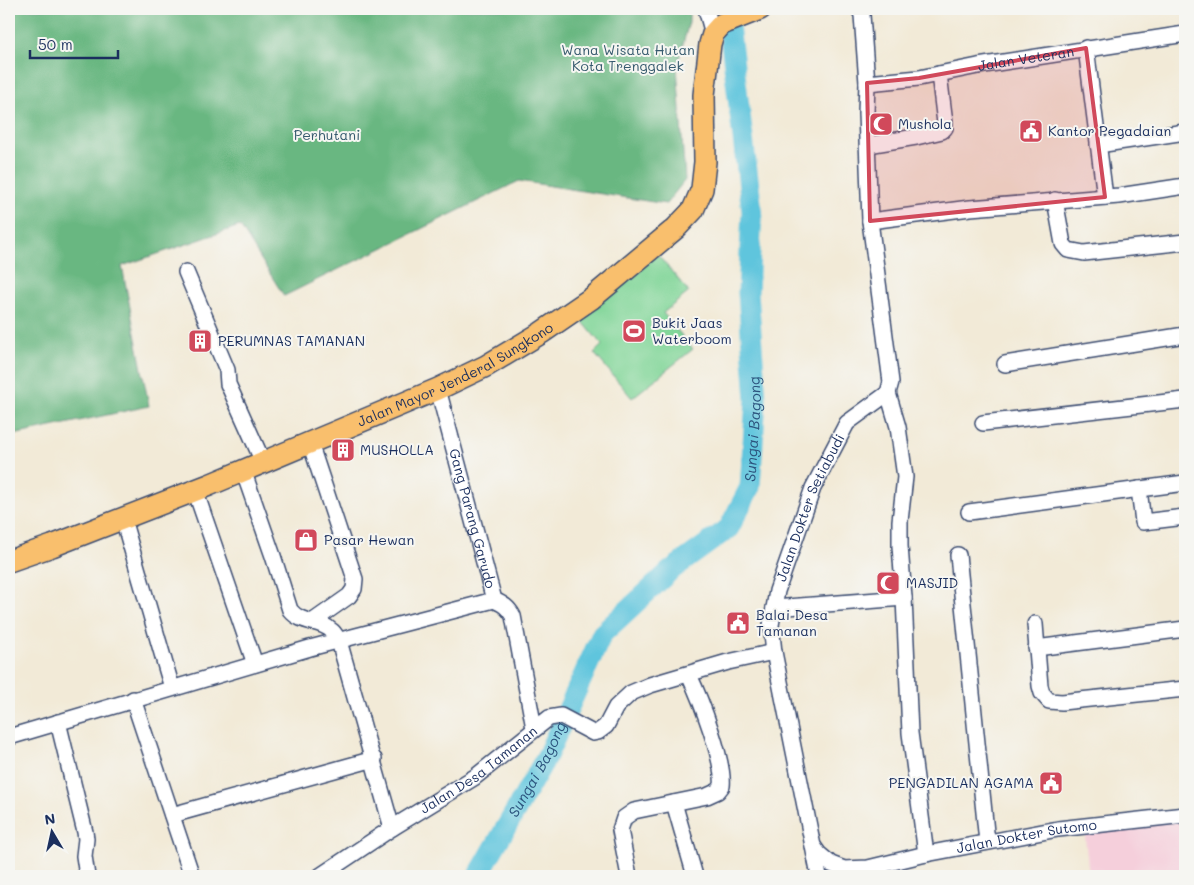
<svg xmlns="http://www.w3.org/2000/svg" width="1194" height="885" font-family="Mali,sans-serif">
	<rect width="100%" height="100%" fill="#f6f6f2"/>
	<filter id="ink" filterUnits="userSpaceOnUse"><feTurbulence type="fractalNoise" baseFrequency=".02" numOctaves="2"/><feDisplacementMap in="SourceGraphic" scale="10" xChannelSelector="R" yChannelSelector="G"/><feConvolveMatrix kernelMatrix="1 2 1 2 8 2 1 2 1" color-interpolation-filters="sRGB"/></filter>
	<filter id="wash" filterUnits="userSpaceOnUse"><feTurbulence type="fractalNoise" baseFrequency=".0096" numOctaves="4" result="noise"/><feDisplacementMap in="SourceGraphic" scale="20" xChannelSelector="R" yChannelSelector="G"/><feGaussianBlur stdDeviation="1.12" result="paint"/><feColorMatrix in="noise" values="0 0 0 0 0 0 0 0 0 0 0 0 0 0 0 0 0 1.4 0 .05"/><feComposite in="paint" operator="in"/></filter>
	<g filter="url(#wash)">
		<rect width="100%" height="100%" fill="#f2ead7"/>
		<path fill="#f5cfdb" d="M 1185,816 L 1185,876 L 1089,876 L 1084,826 Z"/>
		<path fill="#82d699" stroke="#4e827c" d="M 656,253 L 689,292 L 663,313 L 693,349 L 632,398 L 594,353 L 602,345 L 578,316 Z"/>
		<path fill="#69b781" stroke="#427370" d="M 9,9 L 689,9 L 689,22 L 677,66 L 685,180 L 666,204 L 519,181 L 284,296 L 240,226 L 122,266 L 149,406 L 9,436 Z"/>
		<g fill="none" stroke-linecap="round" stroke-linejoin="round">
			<path stroke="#5fc5dd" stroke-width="21" id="s1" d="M 478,876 L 547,756 L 602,634 L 670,571 L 729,528 L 750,487 L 756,399 L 748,293 L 752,211 L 727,9"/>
		</g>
	</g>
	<g filter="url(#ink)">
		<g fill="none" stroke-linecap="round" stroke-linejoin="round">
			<g stroke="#3b4b70" stroke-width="18">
				<g id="minor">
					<path d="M 706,9 L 713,34"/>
					<path d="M 1086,48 L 1105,197"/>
					<path id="s2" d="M 867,83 L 919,78 L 978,66 L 1185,34"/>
					<path d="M 868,145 L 916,137 L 942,131 L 945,128 L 945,123 L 939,74"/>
					<path d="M 1098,145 L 1185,132"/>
					<path d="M 1055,200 L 1063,244 L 1068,250 L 1084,253 L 1185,242"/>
					<path d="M 870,221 L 970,208 L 1119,196 L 1185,186"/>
					<path d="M 186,272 L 227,370 L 228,384 L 263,462"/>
					<path d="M 1005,364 L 1185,335"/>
					<path id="s3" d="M 438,389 L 494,600 C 503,604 508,607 513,616 L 534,728"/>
					<path d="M 888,393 L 898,427 L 905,477 L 900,521 L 900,546 L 904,598 L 910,733 L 926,854"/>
					<path d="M 983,423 L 1185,400"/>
					<path d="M 310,443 L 355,579 L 354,589 L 349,596 L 312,622"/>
					<path d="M 243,470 L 273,556 L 290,610 C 302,625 320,619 332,631 C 335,633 337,638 339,641 L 392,828"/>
					<path d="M 1139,489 L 1143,522 L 1185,517"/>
					<path d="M 195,490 L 255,664"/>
					<path d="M 969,512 L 1185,483"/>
					<path d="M 123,519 L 172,688"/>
					<path d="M 958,555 L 987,842"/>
					<path d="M 774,608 L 904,598"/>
					<path d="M 1035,624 L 1040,686 L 1042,693 L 1049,701 L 1062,702 L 1080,700 L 1185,689"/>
					<path d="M 1036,648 L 1185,629"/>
					<path d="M 133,699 L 192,876"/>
					<path d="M 58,722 L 85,832 L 86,839 L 84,856 L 87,876"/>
					<path d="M 9,737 L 310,648 L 494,600"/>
					<path d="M 674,803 L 695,876"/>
					<path d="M 172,815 L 374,759"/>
					<path id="s4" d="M 814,847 L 819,854 L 831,864 L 844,869 L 868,868 L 926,854 L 1058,829 L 1185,815"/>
					<path id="s5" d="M 320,876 L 392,828 L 475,777 L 549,718 L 561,716 L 593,733 L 598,732 L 606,726 L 616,707 L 631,693 L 650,685 L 728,662 L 774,652"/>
					<path d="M 629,876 L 620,830 L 624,818 L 634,811 L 707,796 L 718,791 L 722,786 C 725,762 700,698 689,675"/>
					<path id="s6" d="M 819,876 L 774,652 L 771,625 L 777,591 L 813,488 L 847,423 L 888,393 L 891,382 L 870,221 L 866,113 L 867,83 L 862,15 L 859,9"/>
				</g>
			</g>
			<g stroke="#3b4b70" stroke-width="24">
				<g id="highway">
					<path id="s7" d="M 9,561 L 52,546 L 209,485 L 438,389 L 486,366 L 541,333 L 592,298 L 676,228 L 693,210 L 702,189 L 705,162 L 704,95 L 710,44 L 713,34 L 722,24 L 760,9"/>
				</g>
			</g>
			<use href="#minor" stroke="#fff" stroke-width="15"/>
			<use href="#highway" stroke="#f9bf6d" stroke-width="21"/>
		</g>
	</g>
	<path fill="#d1495b" fill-opacity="0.2" stroke="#d1495b" stroke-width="4" stroke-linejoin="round" d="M 1086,48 L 1105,197 L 870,221 L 867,83 L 919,78 Z"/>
	<defs>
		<g id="mosque-square" transform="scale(1.25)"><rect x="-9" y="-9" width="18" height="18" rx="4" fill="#d1495b" stroke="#f6f6f2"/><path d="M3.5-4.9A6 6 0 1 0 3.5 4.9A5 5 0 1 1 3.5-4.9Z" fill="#fff"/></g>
		<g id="civic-square" transform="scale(1.25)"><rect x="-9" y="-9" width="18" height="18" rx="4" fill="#d1495b" stroke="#f6f6f2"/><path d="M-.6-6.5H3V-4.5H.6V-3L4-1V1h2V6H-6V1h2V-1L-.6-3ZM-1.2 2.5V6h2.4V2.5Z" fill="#fff"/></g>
		<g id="stadium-square" transform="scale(1.25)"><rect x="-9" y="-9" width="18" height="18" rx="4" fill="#d1495b" stroke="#f6f6f2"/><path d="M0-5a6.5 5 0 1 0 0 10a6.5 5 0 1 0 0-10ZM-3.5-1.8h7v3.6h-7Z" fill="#fff"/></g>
		<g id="building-square" transform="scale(1.25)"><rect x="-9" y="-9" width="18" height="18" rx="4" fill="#d1495b" stroke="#f6f6f2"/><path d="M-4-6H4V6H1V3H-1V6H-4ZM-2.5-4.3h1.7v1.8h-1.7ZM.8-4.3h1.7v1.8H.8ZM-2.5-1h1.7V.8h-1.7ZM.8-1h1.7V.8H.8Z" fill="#fff"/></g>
		<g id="shop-square" transform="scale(1.25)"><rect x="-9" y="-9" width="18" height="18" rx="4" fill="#d1495b" stroke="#f6f6f2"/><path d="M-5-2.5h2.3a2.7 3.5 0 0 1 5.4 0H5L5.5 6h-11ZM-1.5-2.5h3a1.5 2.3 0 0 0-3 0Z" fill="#fff"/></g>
	</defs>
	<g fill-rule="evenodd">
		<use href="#mosque-square" x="881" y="124"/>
		<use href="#civic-square" x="1031" y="131"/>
		<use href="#stadium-square" x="634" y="331"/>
		<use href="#building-square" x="200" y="341"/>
		<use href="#building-square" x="343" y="450"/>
		<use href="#shop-square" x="306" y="540"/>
		<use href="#mosque-square" x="888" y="583"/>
		<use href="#civic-square" x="738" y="623"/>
		<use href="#civic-square" x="1051" y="783"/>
	</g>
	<g text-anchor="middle" stroke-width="4" stroke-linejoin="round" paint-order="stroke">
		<g font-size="14" fill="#35596d" stroke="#f6f6f2">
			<text x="628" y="55">Wana Wisata Hutan<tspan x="628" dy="16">Kota Trenggalek</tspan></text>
			<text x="327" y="140">Perhutani</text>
		</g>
		<g font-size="14" fill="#1b2f5e" stroke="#f6f6f2">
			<text dy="5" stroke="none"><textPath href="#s2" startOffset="161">Jalan Veteran</textPath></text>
			<text dy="5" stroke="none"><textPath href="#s7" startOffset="484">Jalan Mayor Jenderal Sungkono</textPath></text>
			<text dy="5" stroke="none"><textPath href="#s6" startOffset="380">Jalan Dokter Setiabudi</textPath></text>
			<text dy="5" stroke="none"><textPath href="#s3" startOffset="134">Gang Parang Garudo</textPath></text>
			<text dy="5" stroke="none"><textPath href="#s5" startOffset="191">Jalan Desa Tamanan</textPath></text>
			<text dy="5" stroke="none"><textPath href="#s4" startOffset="224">Jalan Dokter Sutomo</textPath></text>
		</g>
		<g font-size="14" fill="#1b2f5e" stroke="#f6f6f2" text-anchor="start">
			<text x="898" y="129">Mushola</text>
			<text x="1048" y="136">Kantor Pegadaian</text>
			<text x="652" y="328">Bukit Jaas<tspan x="652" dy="16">Waterboom</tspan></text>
			<text x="218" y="346">PERUMNAS TAMANAN</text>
			<text x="360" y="455">MUSHOLLA</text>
			<text x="324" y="545">Pasar Hewan</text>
			<text x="906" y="588">MASJID</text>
			<text x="756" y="620">Balai Desa<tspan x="756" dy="16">Tamanan</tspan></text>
			<text x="1034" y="788" text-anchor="end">PENGADILAN AGAMA</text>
		</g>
		<g font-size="15" font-style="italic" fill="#2c547e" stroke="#f6f6f2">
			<text dy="5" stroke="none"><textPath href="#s1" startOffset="542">Sungai Bagong</textPath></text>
			<text dy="5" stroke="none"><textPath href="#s1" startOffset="122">Sungai Bagong</textPath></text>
		</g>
	</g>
	<rect width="1194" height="885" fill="none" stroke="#f6f6f2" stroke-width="30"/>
	<g transform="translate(52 832) rotate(351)" stroke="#f6f6f2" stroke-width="4" paint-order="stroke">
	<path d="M0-4L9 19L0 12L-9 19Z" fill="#1b2f5e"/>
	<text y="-8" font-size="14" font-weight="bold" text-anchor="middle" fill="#1b2f5e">N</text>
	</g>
	<path d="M30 50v8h88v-8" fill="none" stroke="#1b2f5e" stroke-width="2.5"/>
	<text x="38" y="50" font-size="15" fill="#1b2f5e" stroke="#f6f6f2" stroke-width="4" paint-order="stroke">50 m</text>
</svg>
